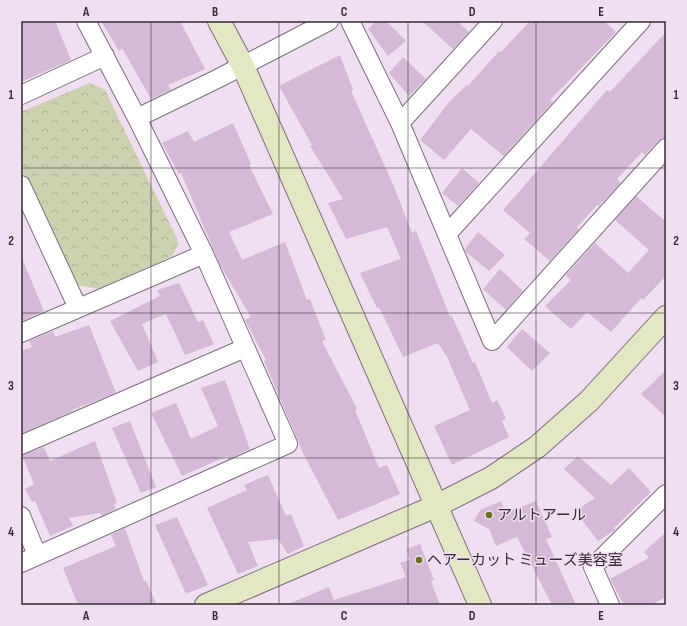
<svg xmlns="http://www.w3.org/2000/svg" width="687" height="626" font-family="'Sofia Sans Condensed','Noto Sans JP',sans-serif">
	<defs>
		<pattern id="park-crowns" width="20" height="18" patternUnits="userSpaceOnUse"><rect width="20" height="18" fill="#ccd1af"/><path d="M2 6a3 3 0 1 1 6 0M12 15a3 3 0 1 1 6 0" fill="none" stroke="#b0b497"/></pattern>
	</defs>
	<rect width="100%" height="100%" fill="#f0def1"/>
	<path fill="url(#park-crowns)" d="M 90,83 L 105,90 L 179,243 L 172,256 L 99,289 L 78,285 L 21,168 L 21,112 Z"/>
	<path fill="#d4bad6" d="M 21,21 L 55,21 L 71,60 L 21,82 Z
		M 101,21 L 180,21 L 205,69 L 168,85 L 171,90 L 151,99 L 122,48 L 119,51 Z
		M 376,21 L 386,21 L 406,41 L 388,56 L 368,29 Z
		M 422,21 L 457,21 L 469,32 L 453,49 Z
		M 530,21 L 604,21 L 616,32 L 550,100 L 553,102 L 504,156 L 471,129 L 444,160 L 420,140 L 450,101 L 467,85 L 468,86 L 499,51 L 501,52 Z
		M 666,32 L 666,138 L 658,141 L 645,155 L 642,152 L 617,179 L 621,183 L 599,206 L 597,205 L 577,227 L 579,229 L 550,261 L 524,239 L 530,233 L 503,210 L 607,90 L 610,92 Z
		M 340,55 L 353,90 L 351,91 L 392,182 L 412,233 L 416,231 L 450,317 L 452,316 L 473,363 L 475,362 L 492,403 L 497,400 L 506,418 L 502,421 L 509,437 L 452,465 L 434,426 L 470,410 L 447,357 L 438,343 L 403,357 L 379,307 L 377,308 L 360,273 L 401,259 L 387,227 L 346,239 L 328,203 L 343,199 L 310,146 L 312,145 L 279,86 Z
		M 403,57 L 426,79 L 409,96 L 389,73 Z
		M 233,123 L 251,164 L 249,165 L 273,214 L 229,232 L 242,260 L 285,242 L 307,300 L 310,299 L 326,340 L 322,341 L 357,409 L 355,410 L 379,468 L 387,465 L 400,494 L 338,520 L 304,455 L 264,361 L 266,360 L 245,320 L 251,317 L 220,265 L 181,173 L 179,174 L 162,143 L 188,131 L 194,142 Z
		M 462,168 L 479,183 L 458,206 L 442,193 Z
		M 636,196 L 666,222 L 666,276 L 643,300 L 641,298 L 611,332 L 587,312 L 571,329 L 545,306 L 571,280 L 566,275 L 595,243 L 628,273 L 649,250 L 615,220 Z
		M 478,232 L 505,255 L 489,271 L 466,252 L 465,249 Z
		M 21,256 L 44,311 L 22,321 L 21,320 Z
		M 500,269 L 523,291 L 506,310 L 483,289 Z
		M 179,283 L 198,322 L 203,320 L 214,344 L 185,355 L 166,314 L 142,324 L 158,362 L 138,371 L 110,321 L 160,296 L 157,290 Z
		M 89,325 L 116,393 L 72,410 L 73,411 L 21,434 L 21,351 L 32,347 L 29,341 L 53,331 L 55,337 Z
		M 522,329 L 550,353 L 532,371 L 507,347 Z
		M 666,370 L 666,417 L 641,394 Z
		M 225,380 L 250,449 L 229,459 L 227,456 L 182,476 L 151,413 L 176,403 L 191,439 L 218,426 L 201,388 Z
		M 130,421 L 156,487 L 141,493 L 112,428 Z
		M 95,441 L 117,503 L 114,504 L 116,509 L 102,516 L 100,513 L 69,518 L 73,526 L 50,536 L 35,501 L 32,502 L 25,489 L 34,484 L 22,455 L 44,447 L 50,461 Z
		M 578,456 L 611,485 L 629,468 L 651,492 L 614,528 L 615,530 L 598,541 L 575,511 L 595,498 L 564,469 Z
		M 268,475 L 286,516 L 291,514 L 304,546 L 288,554 L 278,539 L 248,542 L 258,566 L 238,574 L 207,508 L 247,490 L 244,485 Z
		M 501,501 L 506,513 L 536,501 L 552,537 L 546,539 L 576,605 L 552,605 L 517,537 L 496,546 L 489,529 L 474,521 L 480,510 Z
		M 177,517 L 208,585 L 186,594 L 155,525 Z
		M 125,528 L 144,581 L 146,581 L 157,605 L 78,605 L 63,568 L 116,546 L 111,535 Z
		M 666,532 L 666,597 L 651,605 L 624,605 L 610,579 L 649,558 L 644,552 Z
		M 420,544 L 434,580 L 431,581 L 440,605 L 286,605 L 329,587 L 334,600 L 406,577 L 400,563 L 410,560 L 406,549 Z"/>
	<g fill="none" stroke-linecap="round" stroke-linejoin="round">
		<g stroke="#7d6e7f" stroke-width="20">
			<path id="street" d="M 350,21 L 400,123 L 492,341 L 666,148
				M 21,95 L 105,56
				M 137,118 L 219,78 L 329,21
				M 400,123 L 493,21
				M 21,185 L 78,308
				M 447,234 L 641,21
				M 21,333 L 204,254
				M 21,445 L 245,348
				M 21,516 L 37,555
				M 21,563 L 288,444 L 204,254 L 137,118 L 86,21
				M 610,605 L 593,567 L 666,494"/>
		</g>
		<g stroke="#7d6e7f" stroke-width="24">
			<path id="secondary" d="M 219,21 L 243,66 L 480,605
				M 206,605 L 436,506 L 491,478 L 537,447 L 589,401 L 666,317"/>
		</g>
		<use href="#street" stroke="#fff" stroke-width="18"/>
		<use href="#secondary" stroke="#e3e7c3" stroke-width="22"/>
	</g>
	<path fill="none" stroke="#332c33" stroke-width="1" stroke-opacity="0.55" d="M 151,21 L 151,605M 279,21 L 279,605M 408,21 L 408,605M 536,21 L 536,605M 21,168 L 666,168M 21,313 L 666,313M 21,458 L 666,458"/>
	<g fill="#6a7118" stroke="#f0def1" stroke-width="1.5">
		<circle cx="489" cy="515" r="4"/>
		<circle cx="419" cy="560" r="4"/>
	</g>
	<g text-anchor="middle" stroke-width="3" stroke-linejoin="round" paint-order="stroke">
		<g font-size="15" fill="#332c33" stroke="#f0def1" text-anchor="start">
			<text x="497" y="520">アルトアール</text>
			<text x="427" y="565">ヘアーカット ミューズ美容室</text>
		</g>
	</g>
	<rect width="687" height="626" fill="none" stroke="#f0def1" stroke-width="44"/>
	<rect x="22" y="22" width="643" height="582" fill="none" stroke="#332c33" stroke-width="1.5"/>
	<g font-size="13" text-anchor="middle" font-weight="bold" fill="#332c33">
		<text x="86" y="16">A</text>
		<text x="215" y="16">B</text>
		<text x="344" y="16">C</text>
		<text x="472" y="16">D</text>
		<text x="601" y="16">E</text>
		<text x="11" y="99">1</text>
		<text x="676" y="99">1</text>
		<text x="11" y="245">2</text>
		<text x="676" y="245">2</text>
		<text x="11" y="390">3</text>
		<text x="676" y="390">3</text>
		<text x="11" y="536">4</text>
		<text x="676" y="536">4</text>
		<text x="86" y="620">A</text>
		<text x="215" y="620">B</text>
		<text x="344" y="620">C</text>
		<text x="472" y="620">D</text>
		<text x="601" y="620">E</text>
	</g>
</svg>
